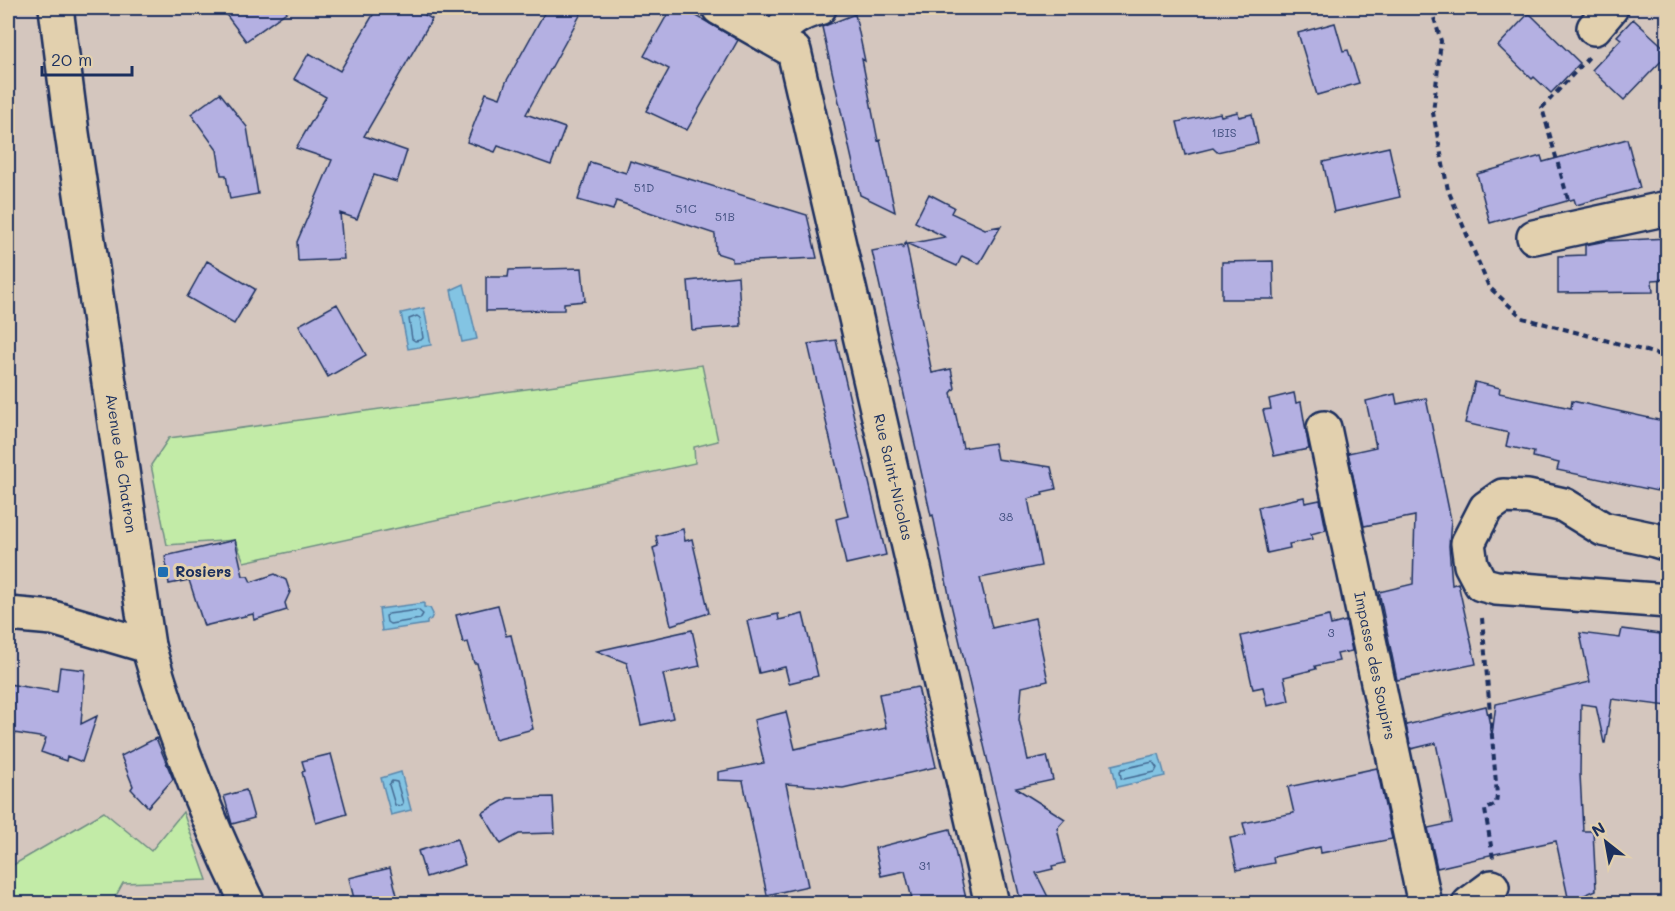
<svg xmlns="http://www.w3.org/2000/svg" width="1675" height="911" font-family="Mali,sans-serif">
	<rect width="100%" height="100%" fill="#d4c6be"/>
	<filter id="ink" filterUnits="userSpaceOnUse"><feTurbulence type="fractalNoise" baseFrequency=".0167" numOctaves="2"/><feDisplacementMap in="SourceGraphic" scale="12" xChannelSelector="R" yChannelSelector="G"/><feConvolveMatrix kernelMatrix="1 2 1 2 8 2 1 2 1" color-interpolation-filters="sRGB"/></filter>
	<g filter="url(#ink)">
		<path fill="#c2eba7" stroke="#6e8d82" stroke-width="1.5" d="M 702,365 L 718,441 L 694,447 L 695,463 L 244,562 L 235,540 L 167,545 L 151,465 L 169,438 Z
			M 104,812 L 151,851 L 183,812 L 207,880 L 123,883 L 112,903 L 8,903 L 8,868 Z"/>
		<path fill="#83c4e3" stroke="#5988ae" stroke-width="1.5" d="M 464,284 L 477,339 L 462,342 L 451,290 Z
			M 424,308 L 431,345 L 408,349 L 401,313 Z
			M 424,603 L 424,607 L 430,608 L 433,614 L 431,619 L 427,621 L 427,624 L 382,631 L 379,609 Z
			M 1159,754 L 1165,776 L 1117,787 L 1112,765 Z
			M 401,772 L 411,810 L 391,815 L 381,778 Z"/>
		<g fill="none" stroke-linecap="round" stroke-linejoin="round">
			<path stroke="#456b93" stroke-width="1.5" d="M 417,316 L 420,318 L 423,338 L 421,340 L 415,341 L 412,339 L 409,319 Z
				M 418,610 L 423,614 L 420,619 L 390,624 L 387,622 L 386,616 L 388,614 Z
				M 1153,762 L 1157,768 L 1155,772 L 1124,779 L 1121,778 L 1120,771 L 1122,769 Z
				M 392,781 L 397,782 L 403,803 L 401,806 L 395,805 L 389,785 Z"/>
		</g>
		<path fill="#b4b0e2" stroke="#1b2f5e" stroke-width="1.5" d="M 221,8 L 292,8 L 246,41 Z
			M 377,8 L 413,8 L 432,19 L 364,136 L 407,151 L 397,182 L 374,175 L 357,219 L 340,213 L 344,259 L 298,261 L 297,242 L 332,160 L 296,148 L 326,97 L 294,79 L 309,53 L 340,71 Z
			M 547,8 L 584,8 L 526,114 L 565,128 L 551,165 L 498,146 L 495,152 L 467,142 L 486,93 L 500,98 L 506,82 Z
			M 671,8 L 683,8 L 738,40 L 687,130 L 646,111 L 669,69 L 644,56 Z
			M 1529,13 L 1580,63 L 1551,93 L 1534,77 L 1532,79 L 1498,46 Z
			M 855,14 L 865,61 L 862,59 L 878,141 L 880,140 L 895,212 L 860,195 L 822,27 Z
			M 1633,19 L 1668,51 L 1668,54 L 1624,100 L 1592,70 L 1621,39 L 1617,36 Z
			M 1335,23 L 1343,51 L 1348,50 L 1359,83 L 1317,95 L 1298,33 Z
			M 220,93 L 247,127 L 258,194 L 230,199 L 226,175 L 221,175 L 217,150 L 191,114 Z
			M 1238,112 L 1239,117 L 1252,114 L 1258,143 L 1217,152 L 1213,148 L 1185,155 L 1177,122 L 1220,113 L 1221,116 Z
			M 1627,139 L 1640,188 L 1576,205 L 1574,199 L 1490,223 L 1477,174 L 1541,156 L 1543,162 Z
			M 1389,147 L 1400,197 L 1334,212 L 1323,162 Z
			M 630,161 L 807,215 L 817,258 L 732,262 L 732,258 L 716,253 L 715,234 L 616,201 L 613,210 L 578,200 L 590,162 L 626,173 Z
			M 929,194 L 954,207 L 951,213 L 985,229 L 1001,226 L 979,264 L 962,256 L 957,266 L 908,244 L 945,237 L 915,222 Z
			M 1668,238 L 1668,279 L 1652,280 L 1653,292 L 1558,293 L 1558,256 L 1585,255 L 1585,245 L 1606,241 Z
			M 906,242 L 932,373 L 951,369 L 955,388 L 951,393 L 963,448 L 994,443 L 997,459 L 1051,467 L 1056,489 L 1042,492 L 1043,495 L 1028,499 L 1041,566 L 980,578 L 992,628 L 1035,618 L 1048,681 L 1022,687 L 1019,720 L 1028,760 L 1047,756 L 1053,780 L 1016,788 L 1065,819 L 1057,828 L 1065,863 L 1052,866 L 1053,869 L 1036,873 L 1051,903 L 1021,903 L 950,600 L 933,515 L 931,516 L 872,251 L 902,245 L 903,248 Z
			M 207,261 L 255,289 L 234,324 L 187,297 Z
			M 1273,261 L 1274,299 L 1222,299 L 1222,262 Z
			M 582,268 L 585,301 L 564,303 L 564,310 L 486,311 L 486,277 L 508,277 L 509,270 Z
			M 738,276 L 741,326 L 692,330 L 688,281 Z
			M 337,304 L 366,355 L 328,377 L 299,325 Z
			M 836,340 L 886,555 L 846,564 L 836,519 L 848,516 L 808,344 Z
			M 1475,382 L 1500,388 L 1499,393 L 1571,408 L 1572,401 L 1668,422 L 1668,491 L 1658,489 L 1657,491 L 1557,470 L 1559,463 L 1533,457 L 1534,452 L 1506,446 L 1509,433 L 1465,423 Z
			M 1294,393 L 1296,403 L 1301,402 L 1309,449 L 1274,456 L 1263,410 L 1271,409 L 1269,399 Z
			M 1395,394 L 1397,404 L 1426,398 L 1451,520 L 1449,546 L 1452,585 L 1458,583 L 1476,664 L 1397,680 L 1379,592 L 1413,584 L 1415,516 L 1364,526 L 1348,453 L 1376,447 L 1366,401 Z
			M 1304,497 L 1305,503 L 1320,500 L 1326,530 L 1311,534 L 1313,539 L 1289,544 L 1290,548 L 1267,553 L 1258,507 Z
			M 683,529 L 685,541 L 692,539 L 709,613 L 671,625 L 653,548 L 658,546 L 656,536 Z
			M 235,540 L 243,576 L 248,576 L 251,582 L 275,574 L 286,580 L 290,592 L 285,603 L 287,610 L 254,620 L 253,614 L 204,626 L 189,580 L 169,584 L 165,556 Z
			M 498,605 L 506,636 L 511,635 L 533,729 L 495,739 L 477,663 L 474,663 L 468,642 L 463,643 L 456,615 Z
			M 778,614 L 779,620 L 803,614 L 818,676 L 789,683 L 785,667 L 759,673 L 747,621 Z
			M 1329,616 L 1331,625 L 1346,621 L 1352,651 L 1337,654 L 1339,661 L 1315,666 L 1316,669 L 1284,677 L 1289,701 L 1267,706 L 1263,687 L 1253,689 L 1241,636 Z
			M 1622,629 L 1668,635 L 1668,706 L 1612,699 L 1605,743 L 1604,743 L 1596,706 L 1581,704 L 1580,774 L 1583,831 L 1593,831 L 1596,890 L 1569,902 L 1556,841 L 1485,856 L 1485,857 L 1437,868 L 1428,828 L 1452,823 L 1436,743 L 1411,749 L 1406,725 L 1486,706 L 1492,735 L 1496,704 L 1590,682 L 1580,633 L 1620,638 Z
			M 692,630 L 700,666 L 663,674 L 673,718 L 641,725 L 627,663 L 597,651 Z
			M 60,667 L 85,670 L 81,724 L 97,716 L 82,762 L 67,756 L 66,761 L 41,752 L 46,738 L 8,732 L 8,684 L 57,692 Z
			M 918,687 L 936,767 L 843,788 L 786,784 L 808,886 L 767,895 L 743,781 L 718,780 L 718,772 L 764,763 L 754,720 L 786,712 L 795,749 L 886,728 L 879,694 Z
			M 156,738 L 173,779 L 148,807 L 131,789 L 133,786 L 121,756 Z
			M 331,754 L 347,814 L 316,823 L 302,772 L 305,771 L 302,761 Z
			M 1377,768 L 1392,839 L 1321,853 L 1320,847 L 1273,857 L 1274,863 L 1237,870 L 1230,838 L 1246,835 L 1243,823 L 1294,813 L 1288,787 Z
			M 246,790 L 254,818 L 232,824 L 224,796 Z
			M 553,797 L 555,833 L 519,834 L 501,844 L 482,813 L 508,798 Z
			M 950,829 L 967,903 L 913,903 L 905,871 L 881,876 L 875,848 Z
			M 457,839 L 465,865 L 426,877 L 418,851 Z
			M 390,868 L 399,903 L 355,903 L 349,878 Z"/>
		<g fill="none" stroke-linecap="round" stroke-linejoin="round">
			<g stroke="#1b2f5e" stroke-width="38">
				<g id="minor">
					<path id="s1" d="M 56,8 L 72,133 L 148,646 C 174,735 207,820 248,904"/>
					<path id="s2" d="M 719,8 L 794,51 L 992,904"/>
					<path d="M 1594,28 L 1611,8"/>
					<path d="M 775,39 C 786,21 798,14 819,8"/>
					<path d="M 1534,237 L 1668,208"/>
					<path id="s3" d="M 1324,428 L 1425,904"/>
					<path d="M 1668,544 L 1655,540 L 1603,529 L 1564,505 L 1528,497 L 1503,496 L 1486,508 L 1468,543 L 1471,565 L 1481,584 L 1496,588 L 1668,601"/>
					<path d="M 8,614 L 53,618 L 148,646"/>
					<path d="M 1469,904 L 1492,887"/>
				</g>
			</g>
			<path stroke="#1b2f5e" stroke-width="4" stroke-dasharray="6 4.5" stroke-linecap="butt" d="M 1431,8 L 1441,41 L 1433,113 L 1448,190 L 1489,287 L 1523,318 L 1668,357
				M 1568,199 L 1542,108 L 1589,57
				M 1482,618 L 1497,795 L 1496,804 L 1485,810 L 1493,858"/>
			<use href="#minor" stroke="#e2d0ae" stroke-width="33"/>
		</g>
	</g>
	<rect fill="#1f6fb2" stroke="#e2d0ae" stroke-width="2" x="157" y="566" width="12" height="12" rx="3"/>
	<g text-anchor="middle" stroke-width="6" stroke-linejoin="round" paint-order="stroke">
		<g font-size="12" fill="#414f7f">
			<text x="1224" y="137">1BIS</text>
			<text x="644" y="192">51D</text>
			<text x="686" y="213">51C</text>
			<text x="725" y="221">51B</text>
			<text x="1006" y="521">38</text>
			<text x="1331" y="637">3</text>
			<text x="925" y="870">31</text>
		</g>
		<g font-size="15" fill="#1b2f5e" stroke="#e2d0ae">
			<text dy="5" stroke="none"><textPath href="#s1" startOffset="460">Avenue de Chatron</textPath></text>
			<text dy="5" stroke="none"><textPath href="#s2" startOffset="524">Rue Saint-Nicolas</textPath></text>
			<text dy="5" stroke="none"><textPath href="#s3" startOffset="243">Impasse des Soupirs</textPath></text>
		</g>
		<g font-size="15" font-weight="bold" fill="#1b2f5e" stroke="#e2d0ae" text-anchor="start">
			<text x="175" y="577">Rosiers</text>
		</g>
	</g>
	<rect width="1675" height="911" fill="none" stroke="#e2d0ae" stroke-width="30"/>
	<rect x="15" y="15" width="1645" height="881" fill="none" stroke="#1b2f5e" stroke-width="2" filter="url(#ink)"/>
	<g transform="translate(1606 842) rotate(329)" stroke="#e2d0ae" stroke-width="4.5" paint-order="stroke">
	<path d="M0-4.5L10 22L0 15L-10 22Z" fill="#1b2f5e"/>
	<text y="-9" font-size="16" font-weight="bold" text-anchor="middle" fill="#1b2f5e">N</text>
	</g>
	<path d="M42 66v9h90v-9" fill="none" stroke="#1b2f5e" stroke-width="3"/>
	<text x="51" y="66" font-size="18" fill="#1b2f5e" stroke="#e2d0ae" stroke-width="4.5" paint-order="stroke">20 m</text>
</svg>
